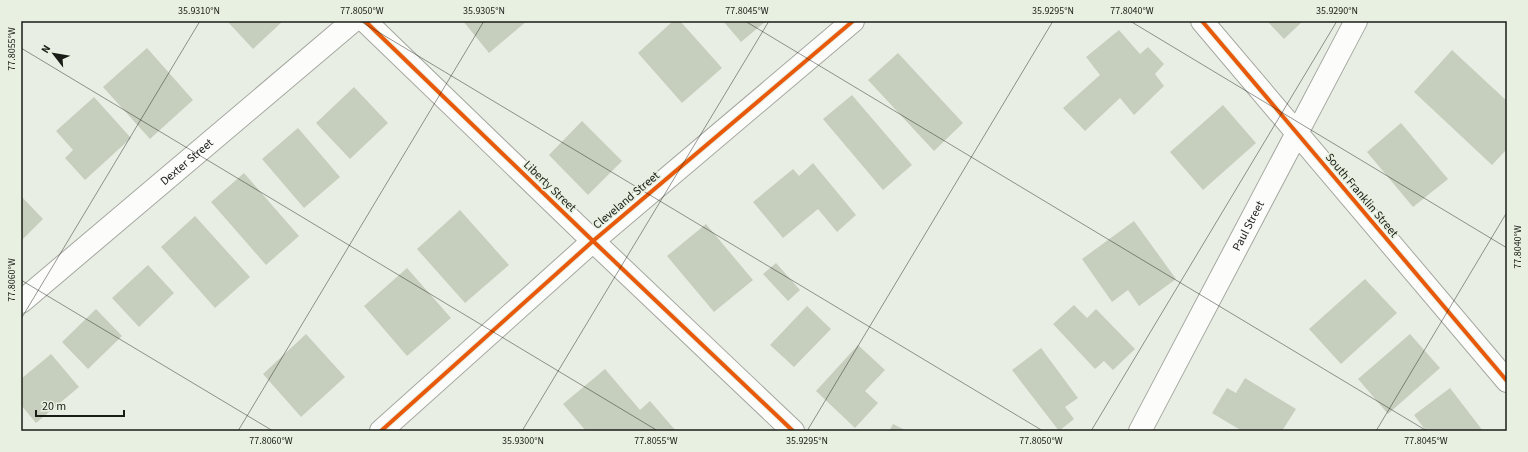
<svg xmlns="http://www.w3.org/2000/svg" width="1528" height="452" font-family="'Source Sans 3',sans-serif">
	<rect width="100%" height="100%" fill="#e9eee4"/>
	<path fill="#c6cfbe" d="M 227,21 L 283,21 L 253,49 Z
		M 463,21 L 527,21 L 489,53 Z
		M 673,21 L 680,21 L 722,68 L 682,103 L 638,53 Z
		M 723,21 L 766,21 L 741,42 Z
		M 1267,21 L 1303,21 L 1284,39 Z
		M 1119,30 L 1140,54 L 1148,47 L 1164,64 L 1155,74 L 1164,86 L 1134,115 L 1120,98 L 1085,131 L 1063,108 L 1100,75 L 1086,57 Z
		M 147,48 L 193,100 L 150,139 L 103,87 Z
		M 1452,50 L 1507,101 L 1507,149 L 1492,165 L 1414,92 Z
		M 898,53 L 963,123 L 934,151 L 868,80 Z
		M 354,87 L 388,123 L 350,159 L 316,123 Z
		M 852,95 L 912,165 L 883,190 L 823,119 Z
		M 94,97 L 131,138 L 85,180 L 65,158 L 73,150 L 56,131 Z
		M 1223,105 L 1256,143 L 1203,190 L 1170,152 Z
		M 582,121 L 622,161 L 588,195 L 549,155 Z
		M 1401,123 L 1448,179 L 1413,207 L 1367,152 Z
		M 298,128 L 340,177 L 304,208 L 262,159 Z
		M 813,163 L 856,215 L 837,232 L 818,209 L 783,238 L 753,202 L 793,169 L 799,176 Z
		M 244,173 L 299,236 L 266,265 L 211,202 Z
		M 21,196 L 43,219 L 21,241 Z
		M 460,210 L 509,265 L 465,303 L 417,249 Z
		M 195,216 L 250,277 L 215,308 L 161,247 Z
		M 1134,221 L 1176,279 L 1139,306 L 1128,290 L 1112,302 L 1082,259 Z
		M 706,224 L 753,280 L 714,312 L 667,256 Z
		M 776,263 L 800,290 L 788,301 L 763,274 Z
		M 148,265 L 174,293 L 139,327 L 112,298 Z
		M 407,268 L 451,318 L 407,356 L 364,306 Z
		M 1365,279 L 1397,313 L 1341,364 L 1309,329 Z
		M 1074,305 L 1087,318 L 1096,309 L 1135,349 L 1113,370 L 1104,361 L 1095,369 L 1053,324 Z
		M 807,306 L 831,329 L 794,367 L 770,345 Z
		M 96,309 L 122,336 L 88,369 L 62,342 Z
		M 306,334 L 345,377 L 301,417 L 263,374 Z
		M 1410,334 L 1440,368 L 1388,414 L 1358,379 Z
		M 858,345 L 885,370 L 865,391 L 878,403 L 855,428 L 816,391 Z
		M 1041,348 L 1078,398 L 1065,407 L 1074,419 L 1059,431 L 1012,370 Z
		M 51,354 L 79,387 L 36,423 L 21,405 L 21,379 Z
		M 605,369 L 640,410 L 650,401 L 676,431 L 586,431 L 563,404 Z
		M 1245,378 L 1296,409 L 1282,431 L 1242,431 L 1212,413 L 1227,388 L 1236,393 Z
		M 1450,388 L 1483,431 L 1426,431 L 1414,415 Z
		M 893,424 L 907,431 L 889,431 Z"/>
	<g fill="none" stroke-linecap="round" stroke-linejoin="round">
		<g stroke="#a4a8a0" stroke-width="24">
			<g id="street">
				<path d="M 365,21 L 593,241 L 793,431"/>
				<path d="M 1202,21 L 1507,381"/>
				<path id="s1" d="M 21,302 L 353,21"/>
				<path d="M 381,431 L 593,241 L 853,21"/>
				<path id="s2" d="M 1140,431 L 1356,21"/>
			</g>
		</g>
		<use href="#street" stroke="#fcfcfb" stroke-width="22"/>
		<g stroke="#e8f1e1" stroke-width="6">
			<path id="cycleway" d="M 365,21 L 593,241 L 793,431
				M 1202,21 L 1507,381
				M 381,431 L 593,241 L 853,21"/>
		</g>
		<use href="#cycleway" stroke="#e8590c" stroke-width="4"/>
	</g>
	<path fill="none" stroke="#1a1d17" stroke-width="1" stroke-opacity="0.45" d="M 360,21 L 1043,431M 745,21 L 1427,431M 1130,21 L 1507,248M 21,48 L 658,431M 21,280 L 273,431M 21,319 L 200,21M 238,431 L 484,21M 522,431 L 769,21M 807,431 L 1053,21M 1091,431 L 1337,21M 1376,431 L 1507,212"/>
	<g text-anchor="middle" stroke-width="3.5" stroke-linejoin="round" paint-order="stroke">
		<g font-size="12" fill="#1a1d17" stroke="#e8f1e1">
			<text dy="4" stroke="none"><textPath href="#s1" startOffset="217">Dexter Street</textPath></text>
			<text transform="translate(550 186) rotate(44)" y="4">Liberty Street</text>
			<text transform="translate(1362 195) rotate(50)" y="4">South Franklin Street</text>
			<text transform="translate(626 200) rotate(-40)" y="4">Cleveland Street</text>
			<text dy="4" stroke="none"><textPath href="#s2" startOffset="232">Paul Street</textPath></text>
		</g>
	</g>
	<rect width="1528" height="452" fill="none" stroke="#e8f1e1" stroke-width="44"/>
	<g transform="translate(54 54) rotate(301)" stroke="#e8f1e1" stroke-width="3" paint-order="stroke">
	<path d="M0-3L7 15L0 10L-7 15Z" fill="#1a1d17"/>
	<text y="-6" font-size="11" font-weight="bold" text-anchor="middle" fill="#1a1d17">N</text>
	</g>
	<path d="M36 410v6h88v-6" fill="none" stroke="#1a1d17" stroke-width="2"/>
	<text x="42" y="410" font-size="12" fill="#1a1d17" stroke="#e8f1e1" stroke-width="3" paint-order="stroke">20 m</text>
	<rect x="22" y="22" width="1484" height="408" fill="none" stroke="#1a1d17" stroke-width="1.5"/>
	<g font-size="10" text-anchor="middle" fill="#1a1d17">
		<text x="199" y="14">35.9310°N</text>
		<text x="362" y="14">77.8050°W</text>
		<text x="484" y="14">35.9305°N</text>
		<text x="747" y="14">77.8045°W</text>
		<text x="1053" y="14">35.9295°N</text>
		<text x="1132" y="14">77.8040°W</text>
		<text x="1337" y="14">35.9290°N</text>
		<text transform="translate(11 49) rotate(-90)" y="4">77.8055°W</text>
		<text transform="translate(1517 247) rotate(-90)" y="4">77.8040°W</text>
		<text transform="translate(11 280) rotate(-90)" y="4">77.8060°W</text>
		<text x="271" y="444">77.8060°W</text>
		<text x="523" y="444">35.9300°N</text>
		<text x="656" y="444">77.8055°W</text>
		<text x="807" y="444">35.9295°N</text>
		<text x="1041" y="444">77.8050°W</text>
		<text x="1426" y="444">77.8045°W</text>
	</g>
</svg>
